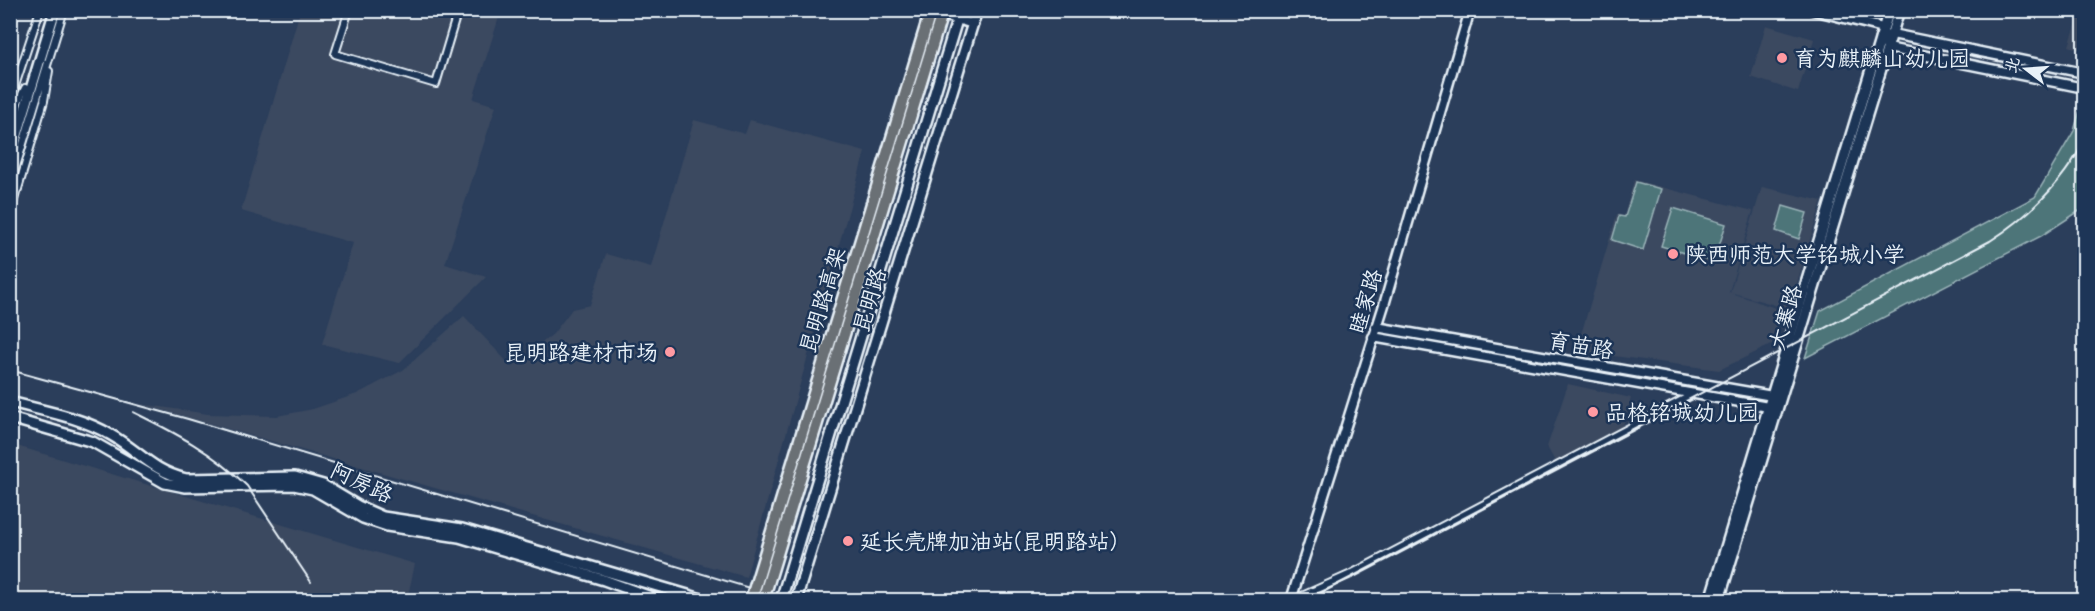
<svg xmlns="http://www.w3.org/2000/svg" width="2095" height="611" font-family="'Comic Neue','LXGW WenKai TC',sans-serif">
	<rect width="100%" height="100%" fill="#2b3e5b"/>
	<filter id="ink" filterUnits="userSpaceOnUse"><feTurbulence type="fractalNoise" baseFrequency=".0167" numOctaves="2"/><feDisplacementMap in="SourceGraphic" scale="12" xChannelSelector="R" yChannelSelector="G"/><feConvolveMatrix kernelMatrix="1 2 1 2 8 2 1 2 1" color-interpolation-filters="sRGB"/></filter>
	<g filter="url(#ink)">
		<path fill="#3b4960" d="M 2081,10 L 2084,11 L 2084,51 L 2069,46 Z
			M 300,11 L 501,11 L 473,99 L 496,106 L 445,264 L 486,277 L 399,363 L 322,344 L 353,243 L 241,211 Z
			M 1766,25 L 1814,39 L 1798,92 L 1751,77 Z
			M 694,120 L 745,134 L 750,120 L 865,152 L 746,577 L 141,404 L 208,414 L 277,416 L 313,409 L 357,394 L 403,370 L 464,316 L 512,367 L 553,334 L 572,309 L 590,305 L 606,254 L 651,267 Z
			M 1634,180 L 1753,211 L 1729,292 L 1781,310 L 1773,344 L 1719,370 L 1576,351 L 1617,214 L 1624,216 Z
			M 1762,187 L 1822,201 L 1789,309 L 1730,292 Z
			M 1568,384 L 1631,398 L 1623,426 L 1556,463 L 1547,447 Z
			M 10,444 L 415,564 L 407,600 L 11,600 Z"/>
		<path fill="#4d7579" stroke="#9ab3b8" stroke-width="1.5" d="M 2082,103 L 2084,103 L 2084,208 L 2041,236 L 1805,358 L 1820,311 L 2035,197 L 2074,131 Z
			M 1636,182 L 1661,189 L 1643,250 L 1612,240 L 1619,216 L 1625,217 Z
			M 1783,206 L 1807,213 L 1799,239 L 1776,231 Z
			M 1673,208 L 1726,224 L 1714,262 L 1661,246 Z"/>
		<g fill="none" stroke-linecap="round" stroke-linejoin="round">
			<g stroke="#e8f1f8" stroke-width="10">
				<path id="minor" d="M 349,10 L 335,54 L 436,84 L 458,10
					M 10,101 L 40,10
					M 10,118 L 25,88
					M 10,186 L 64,10
					M 18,189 L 44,101 L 49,71
					M 10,214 L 18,186
					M 1293,600 L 1351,574 L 1694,394"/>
			</g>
			<g stroke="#e8f1f8" stroke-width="13">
				<path id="tertiary" d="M 928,10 L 973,24
					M 1813,10 L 1883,28
					M 2084,73 L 1892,34 L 1880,39 L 1888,48 L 2084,88
					M 1376,327 L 1778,397
					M 1373,337 L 1774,408
					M 1291,600 L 1384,305 L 1470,10"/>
			</g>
			<g stroke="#e8f1f8" stroke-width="14">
				<path id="secondary" d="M 10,158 L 55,10
					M 10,402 C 44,411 81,417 111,435 C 139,451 152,471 186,479 L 295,477 L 323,485 L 358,506 L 383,517 L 462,529 L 705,600
					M 10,418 L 93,442 L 165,483 L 185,487 L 294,485 L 313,489 L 363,518 L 387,526 L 459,537 L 604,580 L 659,600
					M 781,600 L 960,10
					M 796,600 L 977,10
					M 1710,600 L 1889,10
					M 1719,600 L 1899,10"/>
			</g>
			<use href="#minor" stroke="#1d3557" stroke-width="6"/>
			<use href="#tertiary" stroke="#1d3557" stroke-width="8"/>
			<use href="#secondary" stroke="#1d3557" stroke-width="9"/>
			<path stroke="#e8f1f8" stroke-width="2" d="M 10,370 L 188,419 L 789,600
				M 133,412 C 174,432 214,453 247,486 L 311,582
				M 1308,600 L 1990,241 C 2029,216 2062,183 2084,142"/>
			<g stroke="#e8f1f8" stroke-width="15" stroke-linecap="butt">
				<path id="trunk-bridge" d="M 751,600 L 931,10
					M 763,600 L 943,10"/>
			</g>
			<use href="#trunk-bridge" stroke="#6b6f75" stroke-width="10"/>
		</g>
	</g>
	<g fill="#ff9aa2" stroke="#1d3557" stroke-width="2">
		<circle cx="1782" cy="58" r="6"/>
		<circle cx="1673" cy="254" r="6"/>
		<circle cx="670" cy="352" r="6"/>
		<circle cx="1593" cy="412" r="6"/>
		<circle cx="848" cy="541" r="6"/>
	</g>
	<g text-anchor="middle" stroke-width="5" stroke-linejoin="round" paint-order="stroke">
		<g font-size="22" fill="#e8f1f8" stroke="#1d3557" text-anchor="start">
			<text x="1794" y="66">育为麒麟山幼儿园</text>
			<text x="1685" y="262">陕西师范大学铭城小学</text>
			<text x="658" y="360" text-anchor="end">昆明路建材市场</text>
			<text x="1605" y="420">品格铭城幼儿园</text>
			<text x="860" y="549">延长壳牌加油站(昆明路站)</text>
		</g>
		<g font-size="22" fill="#e8f1f8" stroke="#1d3557">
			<text transform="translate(822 300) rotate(-73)" y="8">昆明路高架</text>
			<text transform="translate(869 300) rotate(-73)" y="8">昆明路</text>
			<text transform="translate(1365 301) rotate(-73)" y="8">睦家路</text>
			<text transform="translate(1785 317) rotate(-73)" y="8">大寨路</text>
			<text transform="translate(1581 345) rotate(10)" y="8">育苗路</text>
			<text transform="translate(362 482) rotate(25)" y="8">阿房路</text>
		</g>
	</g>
	<rect width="2095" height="611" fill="none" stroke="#1d3557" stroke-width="36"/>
	<rect x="18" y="18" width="2059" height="575" fill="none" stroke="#e8f1f8" stroke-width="2" filter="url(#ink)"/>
	<g transform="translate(2026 69) rotate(287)" stroke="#1d3557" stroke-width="4.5" paint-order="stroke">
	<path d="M0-4.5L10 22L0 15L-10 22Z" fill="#e8f1f8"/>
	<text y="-9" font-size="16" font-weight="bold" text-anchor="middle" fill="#e8f1f8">北</text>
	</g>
</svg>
